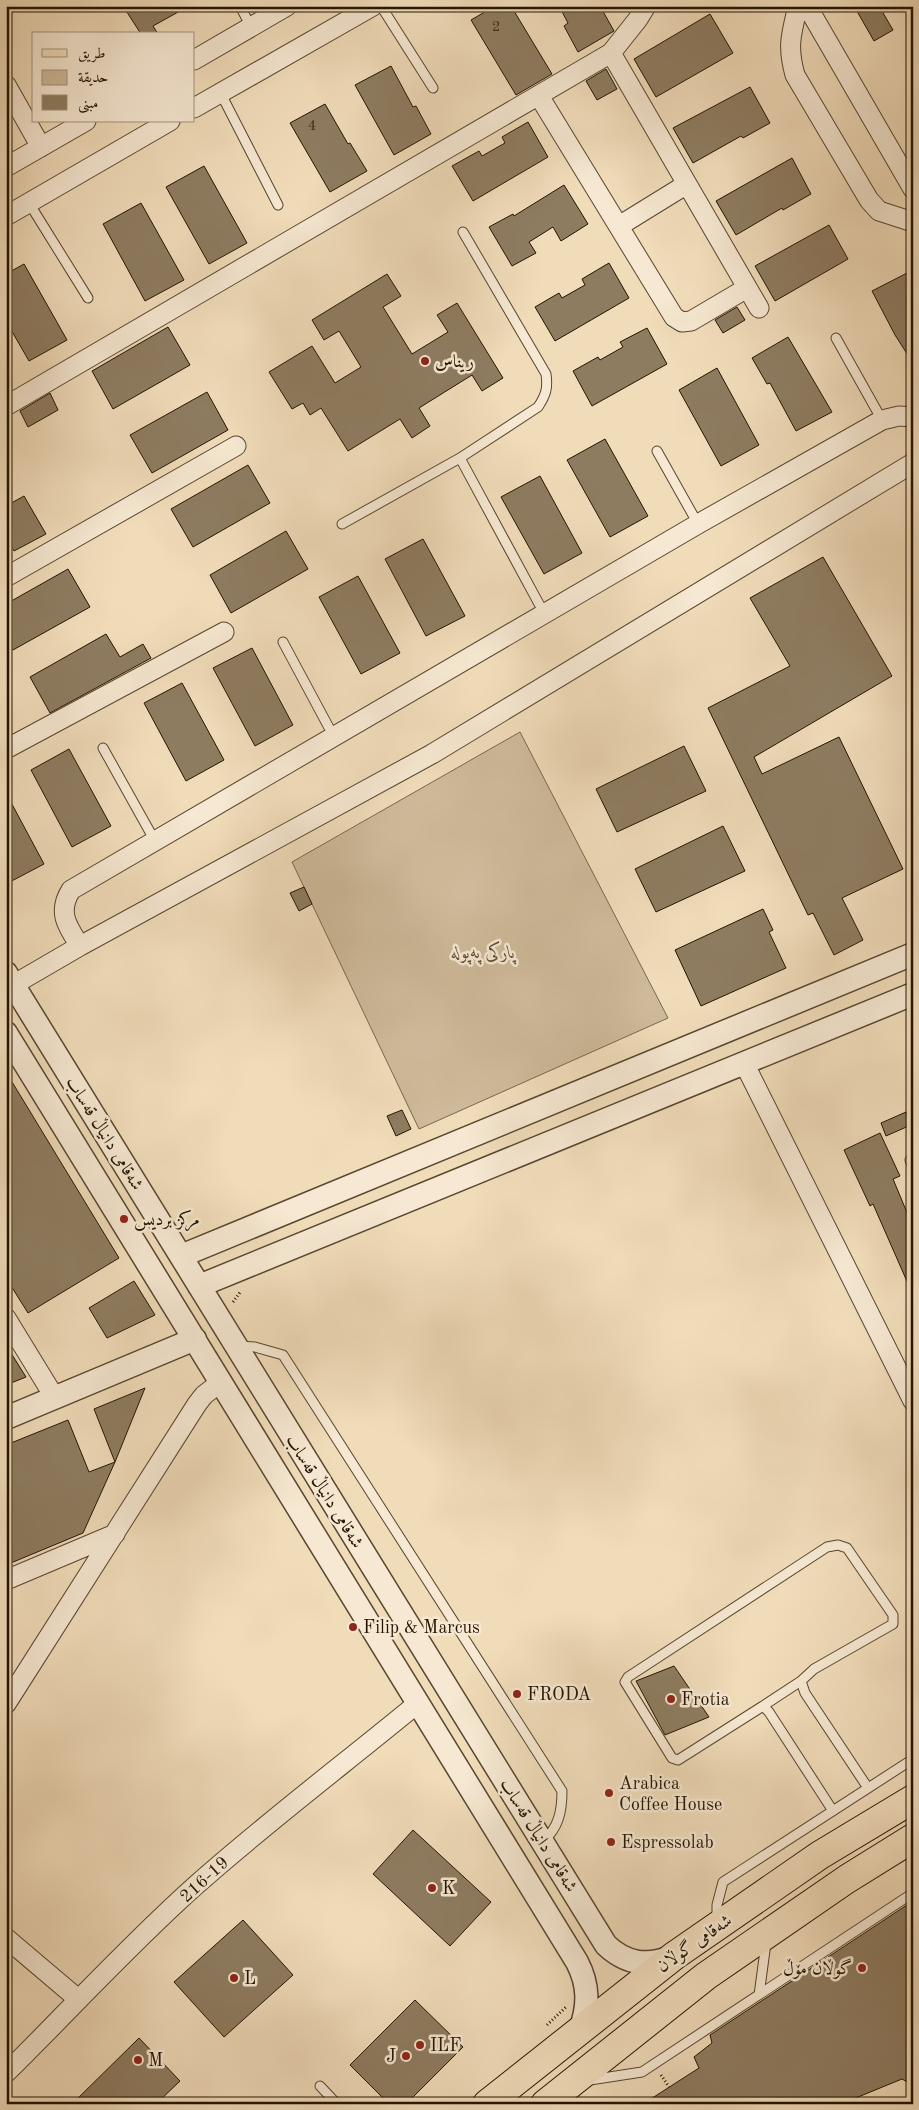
<svg xmlns="http://www.w3.org/2000/svg" width="919" height="2110" font-family="'Old Standard TT',Amiri,serif">
	<rect width="100%" height="100%" fill="#f1dcba"/>
	<filter id="stains"><feTurbulence type="fractalNoise" baseFrequency=".004" numOctaves="4"/><feColorMatrix values="0 0 0 0 .2 0 0 0 0 .09 0 0 0 0 .02 0 0 0 .5 -.17"/></filter>
	<radialGradient id="worn" r=".72"><stop offset=".6" stop-color="#630" stop-opacity="0"/><stop offset="1" stop-color="#630" stop-opacity=".3"/></radialGradient>
	<path fill="#ceba9a" stroke="#78674d" d="M 520,732 L 668,1018 L 419,1129 L 292,862 Z"/>
	<path fill="#8e7c61" stroke="#231400" d="M 123,6 L 189,6 L 153,26 L 158,34 L 141,34 Z
		M 495,6 L 511,6 L 552,74 L 516,95 L 471,20 Z
		M 559,6 L 600,6 L 614,31 L 578,52 L 564,26 L 568,23 Z
		M 854,6 L 879,6 L 893,30 L 874,41 Z
		M 710,14 L 733,53 L 656,97 L 634,59 Z
		M 391,66 L 413,107 L 416,106 L 431,134 L 394,155 L 355,85 Z
		M 606,69 L 617,89 L 597,100 L 586,81 Z
		M 750,87 L 770,123 L 743,138 L 741,136 L 693,163 L 673,128 Z
		M 325,104 L 348,144 L 350,143 L 367,171 L 330,192 L 290,123 Z
		M 528,122 L 548,157 L 473,201 L 452,166 L 479,151 L 482,156 L 505,143 L 502,137 Z
		M 792,158 L 811,194 L 783,210 L 782,208 L 736,235 L 716,201 Z
		M 204,166 L 247,243 L 209,264 L 166,187 Z
		M 564,185 L 588,224 L 561,241 L 553,227 L 529,242 L 536,253 L 512,266 L 489,227 L 513,214 L 514,216 Z
		M 141,203 L 184,280 L 145,301 L 103,224 Z
		M 829,225 L 848,259 L 775,301 L 755,266 Z
		M 609,263 L 629,298 L 555,341 L 535,307 L 559,293 L 562,298 L 585,285 L 582,279 Z
		M 24,264 L 67,340 L 29,361 L 6,321 L 6,274 Z
		M 909,272 L 913,279 L 913,363 L 895,335 L 872,291 Z
		M 387,274 L 401,296 L 383,307 L 412,354 L 448,332 L 437,315 L 457,303 L 503,378 L 482,391 L 472,375 L 419,408 L 430,426 L 412,438 L 400,419 L 348,451 L 321,408 L 310,415 L 303,403 L 292,409 L 269,372 L 312,346 L 335,383 L 361,367 L 339,331 L 324,340 L 312,320 Z
		M 737,307 L 745,320 L 723,333 L 715,320 Z
		M 168,327 L 190,365 L 113,409 L 92,371 Z
		M 647,328 L 667,364 L 592,406 L 573,371 L 598,357 L 600,360 L 623,347 L 620,342 Z
		M 788,337 L 832,412 L 796,431 L 770,383 L 767,384 L 752,358 Z
		M 717,368 L 759,445 L 721,466 L 679,390 Z
		M 207,392 L 228,430 L 152,473 L 130,435 Z
		M 50,393 L 58,410 L 28,427 L 20,411 Z
		M 605,439 L 648,516 L 610,537 L 567,460 Z
		M 248,465 L 270,503 L 193,547 L 171,509 Z
		M 540,476 L 582,553 L 544,574 L 501,497 Z
		M 24,496 L 46,534 L 14,551 L 6,537 L 6,506 Z
		M 286,531 L 308,569 L 231,613 L 210,575 Z
		M 423,539 L 465,616 L 426,636 L 385,559 Z
		M 823,557 L 892,676 L 754,757 L 762,774 L 839,737 L 903,869 L 842,898 L 863,940 L 834,955 L 813,913 L 808,915 L 708,708 L 790,666 L 750,598 Z
		M 68,569 L 90,607 L 13,650 L 6,638 L 6,604 Z
		M 358,576 L 400,653 L 361,674 L 319,597 Z
		M 106,634 L 120,657 L 143,644 L 151,658 L 50,713 L 30,677 Z
		M 252,648 L 293,725 L 255,746 L 213,668 Z
		M 182,683 L 224,760 L 186,781 L 144,703 Z
		M 684,746 L 706,791 L 617,832 L 596,789 Z
		M 69,749 L 111,826 L 72,847 L 31,770 Z
		M 6,793 L 44,864 L 6,884 Z
		M 723,826 L 745,871 L 656,912 L 635,869 Z
		M 304,887 L 312,904 L 299,911 L 290,893 Z
		M 763,909 L 773,930 L 769,932 L 786,968 L 701,1006 L 675,950 Z
		M 6,1072 L 119,1258 L 28,1313 L 6,1278 Z
		M 402,1110 L 411,1129 L 396,1136 L 387,1116 Z
		M 906,1112 L 911,1125 L 886,1136 L 881,1123 Z
		M 880,1133 L 900,1176 L 893,1179 L 913,1227 L 913,1295 L 873,1204 L 870,1206 L 844,1150 Z
		M 134,1281 L 155,1315 L 107,1338 L 89,1308 Z
		M 6,1345 L 26,1377 L 6,1385 Z
		M 145,1388 L 115,1462 L 94,1409 Z
		M 68,1420 L 89,1472 L 115,1462 L 83,1533 L 6,1565 L 6,1445 Z
		M 674,1666 L 709,1717 L 665,1735 L 636,1681 Z
		M 413,1830 L 491,1902 L 450,1946 L 373,1874 Z
		M 913,1901 L 913,2085 L 902,2079 L 841,2104 L 643,2104 L 699,2068 L 694,2057 L 712,2043 L 710,2035 Z
		M 243,1920 L 293,1975 L 224,2037 L 174,1982 Z
		M 415,2000 L 463,2047 L 406,2104 L 389,2104 L 350,2065 Z
		M 139,2038 L 180,2081 L 156,2104 L 72,2104 Z"/>
	<g fill="none" stroke-linecap="round" stroke-linejoin="round">
		<g stroke="#56462e" stroke-width="11">
			<path id="service" d="M 240,6 L 251,27
				M 381,6 L 433,88
				M 220,92 L 278,205
				M 29,203 L 88,298
				M 463,232 L 546,374 C 548,388 546,395 538,407 L 460,458 L 545,615
				M 836,338 L 882,420
				M 657,451 L 698,524
				M 342,524 L 460,458
				M 283,642 L 334,737
				M 103,748 L 155,841
				M 910,1160 L 913,1167
				M 238,1346 L 255,1347 L 283,1355 L 562,1791 C 562,1810 559,1828 543,1841
				M 763,1706 L 801,1681
				M 833,1811 L 769,1712 L 763,1706 L 678,1760 L 672,1758 L 625,1682 L 628,1677 L 827,1547 L 838,1545 L 847,1548 L 893,1615 L 893,1624 L 814,1669 L 801,1681 L 805,1693 L 868,1788
				M 717,1921 L 717,1905 L 723,1882 L 913,1759
				M 759,1995 L 766,1943
				M 590,2080 L 642,2072 L 913,1893
				M 320,2086 L 337,2104"/>
		</g>
		<g stroke="#56462e" stroke-width="21">
			<path id="minor" d="M 798,6 C 791,35 787,46 795,75 L 869,200 L 879,211 L 913,222
				M 807,6 L 913,189
				M 611,53 L 759,308
				M 194,60 L 287,6
				M 6,85 L 41,147
				M 539,96 L 674,317 L 682,322 L 691,321 L 747,288
				M 194,108 L 373,6
				M 6,167 L 86,121
				M 6,216 L 170,121
				M 619,226 L 687,184
				M 6,406 L 611,53 L 638,19 L 646,6
				M 6,577 L 236,446
				M 6,749 L 224,632
				M 80,946 C 67,926 57,912 71,890 L 698,524 L 882,420 L 899,416 L 913,417
				M 13,985 L 80,946 L 432,754 L 913,463
				M 744,1063 L 913,1401
				M 6,1318 L 55,1398
				M 6,1580 L 115,1534
				M 6,1704 L 197,1404 L 204,1395 L 221,1382
				M 6,1938 L 78,1999
				M 6,2073 C 69,2011 129,1945 195,1886 C 267,1822 344,1764 418,1703"/>
		</g>
		<g stroke="#56462e" stroke-width="25">
			<path id="tertiary" d="M 6,973 L 606,1945 C 626,1964 648,1967 673,1956
				M 6,1033 L 577,1962 C 589,1985 589,2006 580,2030
				M 181,1256 L 913,954
				M 199,1286 L 913,994
				M 6,1418 L 195,1339"/>
		</g>
		<g stroke="#231400" stroke-width="30">
			<path id="primary" d="M 487,2104 L 674,1956 L 820,1855 L 913,1799
				M 545,2104 L 706,1976 L 847,1879 L 913,1838"/>
		</g>
		<path stroke="#231400" stroke-width="3" stroke-dasharray="1 2.5" stroke-linecap="butt" d="M 233,1302 L 241,1291
			M 547,2025 L 566,2007
			M 661,2075 L 669,2087"/>
		<use href="#service" stroke="#f6e8d2" stroke-width="9"/>
		<use href="#minor" stroke="#f6e8d2" stroke-width="19"/>
		<use href="#tertiary" stroke="#f6e8d2" stroke-width="22"/>
		<use href="#primary" stroke="#f1dcba" stroke-width="28"/>
	</g>
	<g fill="#8f2418" stroke="#f6e8d2" stroke-width="2">
		<circle cx="425" cy="361" r="5"/>
		<circle cx="124" cy="1219" r="5"/>
		<circle cx="353" cy="1627" r="5"/>
		<circle cx="517" cy="1694" r="5"/>
		<circle cx="671" cy="1699" r="5"/>
		<circle cx="609" cy="1793" r="5"/>
		<circle cx="611" cy="1842" r="5"/>
		<circle cx="432" cy="1888" r="5"/>
		<circle cx="862" cy="1968" r="5"/>
		<circle cx="234" cy="1978" r="5"/>
		<circle cx="420" cy="2045" r="5"/>
		<circle cx="406" cy="2056" r="5"/>
		<circle cx="138" cy="2060" r="5"/>
	</g>
	<g text-anchor="middle" stroke-width="5" stroke-linejoin="round" paint-order="stroke">
		<g font-size="15" fill="#3e2e18">
			<text x="496" y="31">2</text>
			<text x="312" y="130">4</text>
		</g>
		<g font-size="18" fill="#231400" stroke="#f6e8d2" text-anchor="start">
			<text x="435" y="367">ريناس</text>
			<text x="134" y="1225">مرکز بردیس</text>
			<text x="363" y="1633">Filip &amp; Marcus</text>
			<text x="527" y="1700">FRODA</text>
			<text x="681" y="1705">Frotia</text>
			<text x="619" y="1789">Arabica<tspan x="619" dy="21">Coffee House</tspan></text>
			<text x="621" y="1848">Espressolab</text>
			<text x="442" y="1894">K</text>
			<text x="852" y="1974" text-anchor="end">گوڵان مۆڵ</text>
			<text x="244" y="1984">L</text>
			<text x="430" y="2051">ILF</text>
			<text x="396" y="2062" text-anchor="end">J</text>
			<text x="148" y="2066">M</text>
		</g>
		<g font-size="18" font-style="italic" fill="#5f4e36" stroke="#f6e8d2">
			<text x="483" y="958">پارکی پەپولە</text>
		</g>
		<g font-size="18" fill="#231400" stroke="#f6e8d2">
			<text transform="translate(105 1133) rotate(58)" y="6">شەقامی دانیاڵ قەساب</text>
			<text transform="translate(325 1491) rotate(58)" y="6">شەقامی دانیاڵ قەساب</text>
			<text transform="translate(539 1835) rotate(58)" y="6">شەقامی دانیاڵ قەساب</text>
			<text transform="translate(204 1879) rotate(-42)" y="6">216-19</text>
			<text transform="translate(694 1943) rotate(-35)" y="6">شەقامی گوڵان</text>
		</g>
	</g>
	<rect width="919" height="2110" fill="none" stroke="#f1dcba" stroke-width="25"/>
	<rect x="8" y="8" width="904" height="2095" fill="none" stroke="#231400" stroke-width="2.5"/>
	<rect x="12" y="12" width="894" height="2085" fill="none" stroke="#231400"/>
	<rect x="32" y="32" width="162" height="90" fill="#f6e8d2" stroke="#a2937e"/>
	<rect x="42" y="49" width="25" height="8" fill="#f1dcba" stroke="#a2937e"/>
	<text x="78" y="58" font-size="15" fill="#231400">طريق</text>
	<rect x="42" y="70" width="25" height="15" fill="#ceba9a" stroke="#a2937e"/>
	<text x="78" y="82" font-size="15" fill="#231400">حديقة</text>
	<rect x="42" y="95" width="25" height="15" fill="#8e7c61" stroke="#a2937e"/>
	<text x="78" y="108" font-size="15" fill="#231400">مبنى</text>
	<rect width="100%" height="100%" filter="url(#stains)"/>
	<rect width="100%" height="100%" fill="url(#worn)"/>
</svg>
